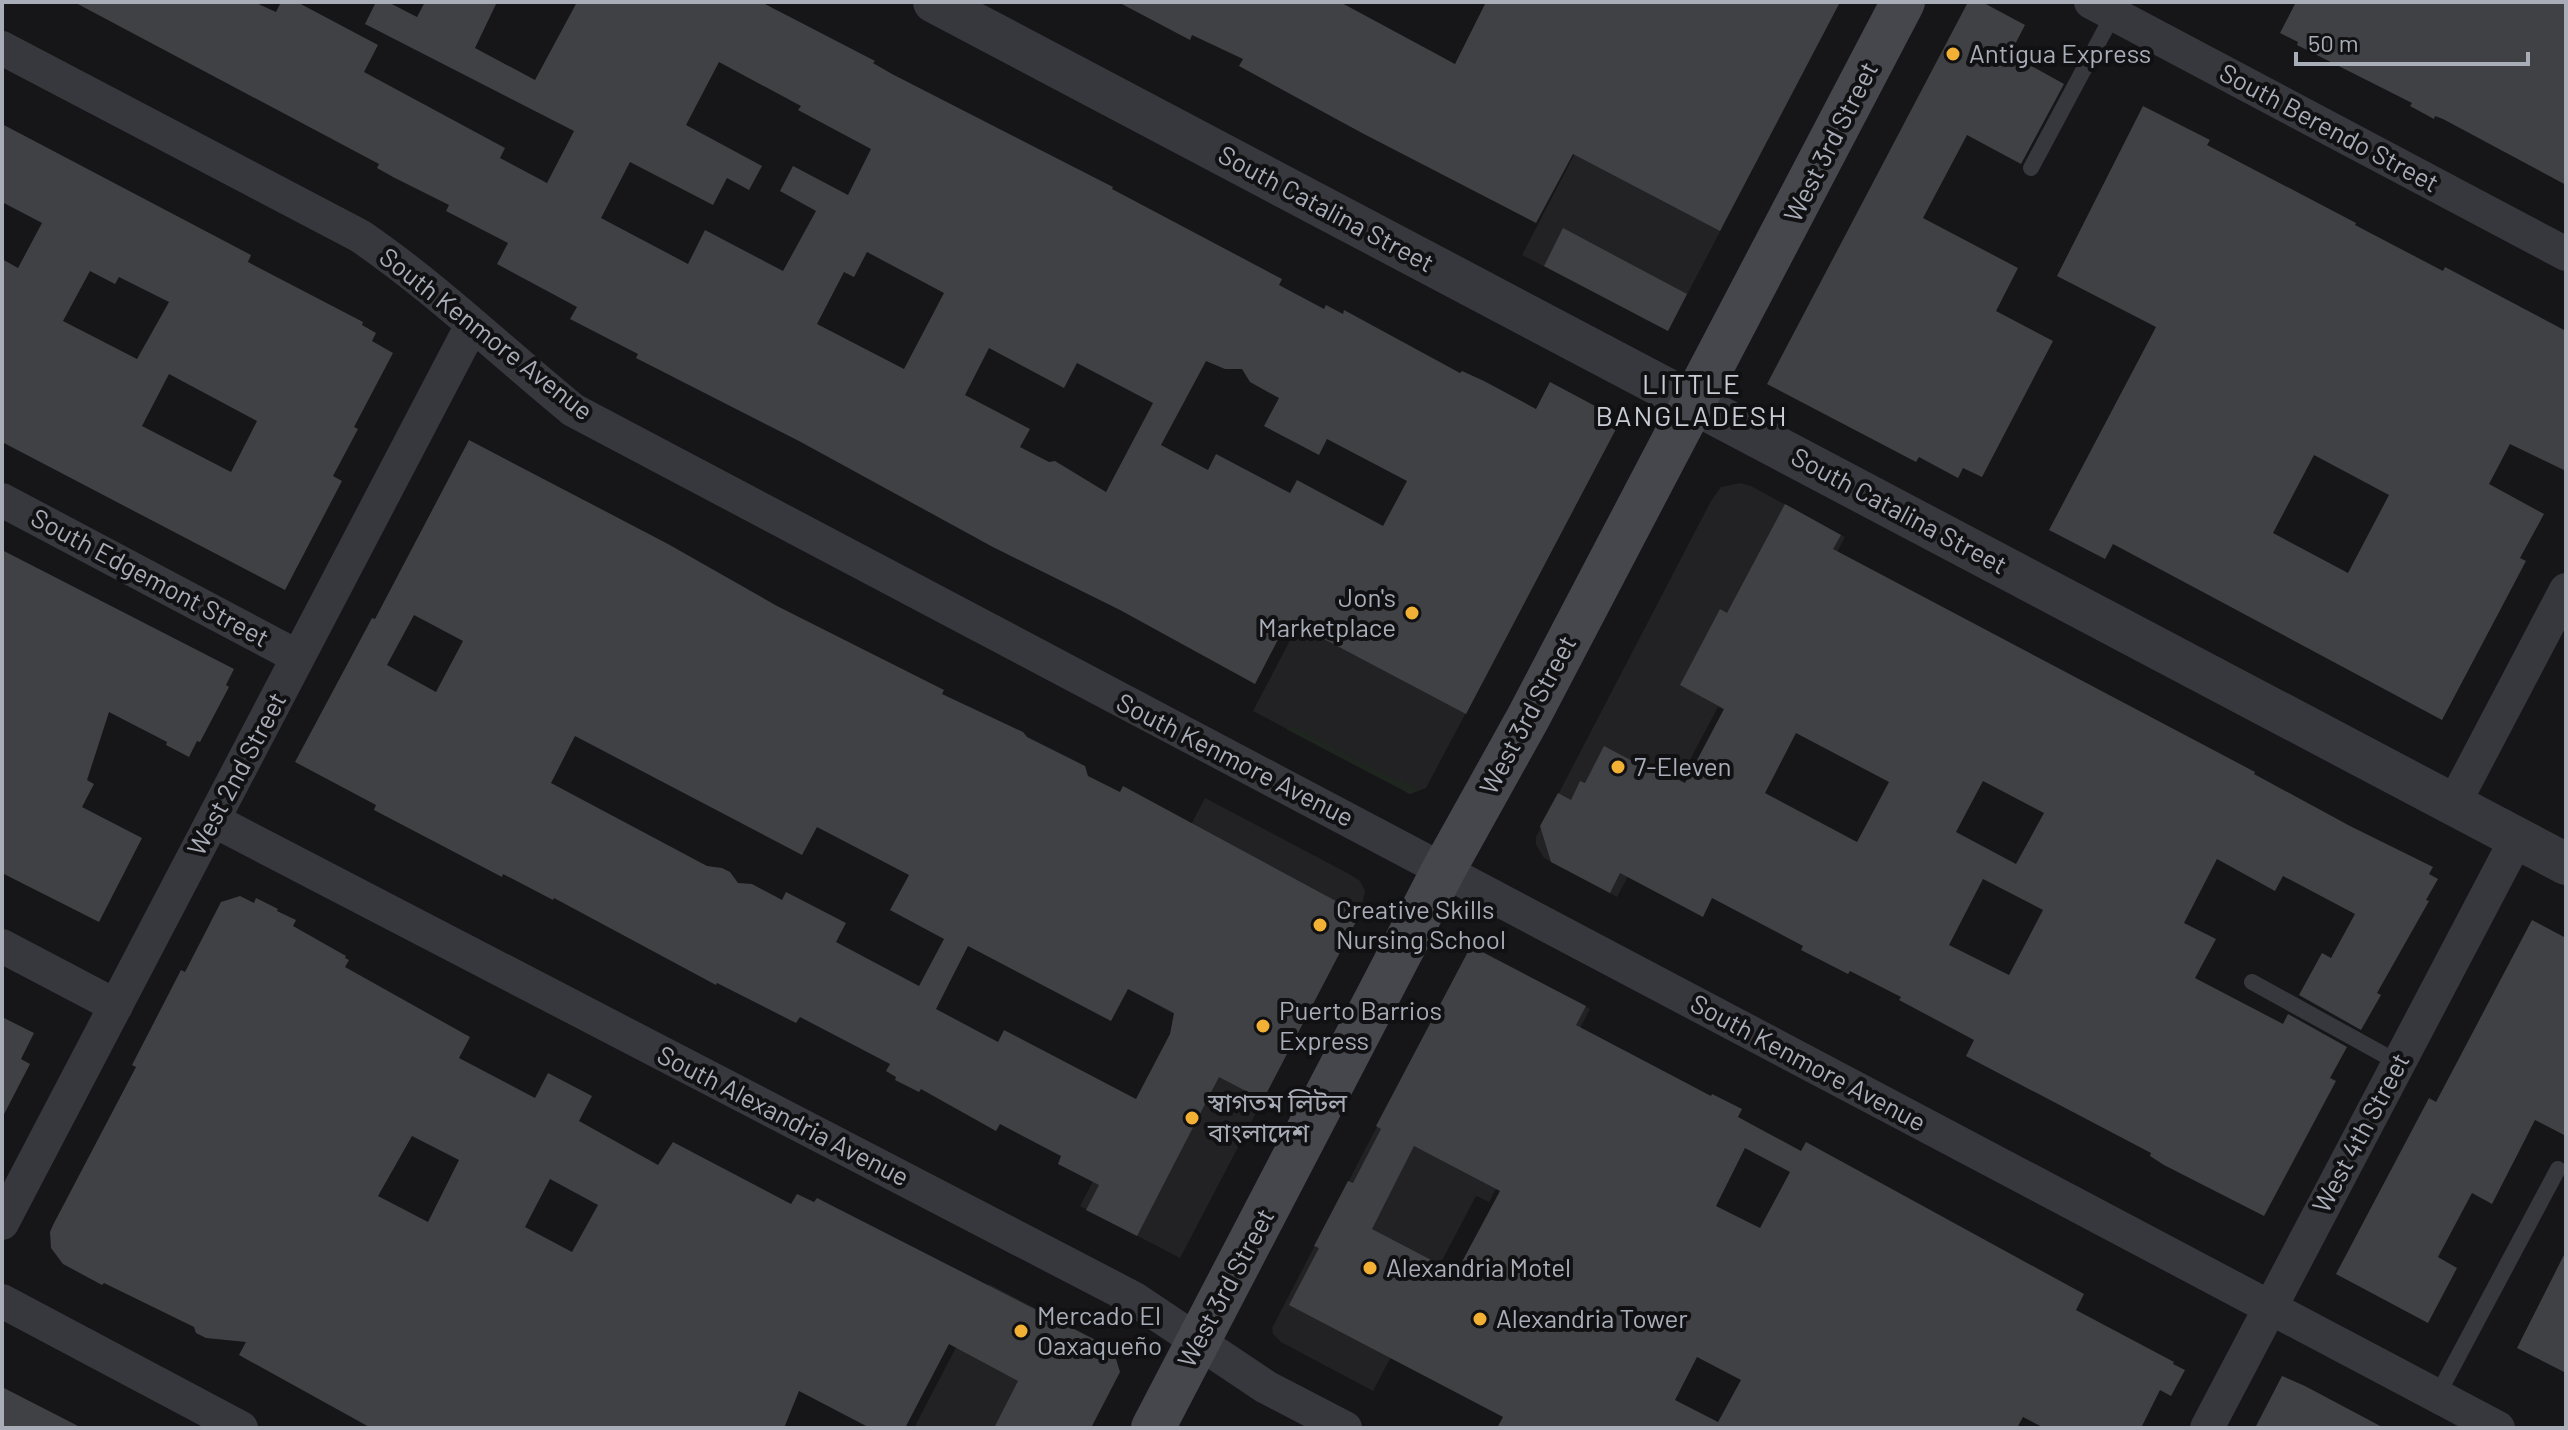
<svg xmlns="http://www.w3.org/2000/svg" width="2568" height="1430" font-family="Barlow,'Noto Sans Bengali',sans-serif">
	<rect width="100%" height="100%" fill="#161618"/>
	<path fill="#222225" d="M 1745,2 L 1840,2 L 1668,331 L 1522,255 L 1624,59 Z
		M 1550,382 L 1610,414 L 1617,427 L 1426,788 L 1410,794 L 1253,711 L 1357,512 L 1455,564 Z
		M 1740,483 L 1751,486 L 1845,537 L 1748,722 L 1718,707 L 1617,897 L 1544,858 L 1536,845 L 1536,837 L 1711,501 L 1721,487 Z
		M 1205,798 L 1351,875 L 1360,881 L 1365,891 L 1360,914 L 1180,1258 L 1080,1206 L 1179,1017 L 1110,979 Z
		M 1471,946 L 1590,1009 L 1489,1202 L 1476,1196 L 1373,1391 L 1281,1342 L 1273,1334 L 1272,1328 Z
		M 989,1284 L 1113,1349 L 1091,1428 L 914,1428 Z"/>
	<path fill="#1e261f" d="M 1293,726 L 1397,781 L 1399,779 L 1420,790 L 1410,794 L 1286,729 Z"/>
	<path fill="#404145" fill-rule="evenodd" d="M 74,2 L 254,2 L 276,12 L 281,2 L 297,2 L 378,45 L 364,72 L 505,148 L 500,158 L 547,183 L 574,131 L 365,24 L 376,2 L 388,2 L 417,17 L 425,2 L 497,2 L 475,48 L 535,80 L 577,2 L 761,2 L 875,61 L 873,63 L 892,74 L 1113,187 L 1112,189 L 1282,279 L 1279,285 L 1324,309 L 1326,305 L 1343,314 L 1344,310 L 1460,373 L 1462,371 L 1484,381 L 1536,409 L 1550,382 L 1610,414 L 1617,427 L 1466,714 L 1288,620 L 1255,684 L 1120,610 L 991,546 L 799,441 L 636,358 L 638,354 L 570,319 L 577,307 L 497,264 L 508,243 L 446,211 L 449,205 L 393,177 L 377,168 L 379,164 ZM 719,62 L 801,106 L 798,110 L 871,149 L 848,195 L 793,166 L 780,191 L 816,211 L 783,271 L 705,230 L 688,264 L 601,218 L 630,162 L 713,205 L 727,178 L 749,190 L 762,166 L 686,125 ZM 867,252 L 944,293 L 904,369 L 817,324 L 844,272 L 854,277 ZM 989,348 L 1064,388 L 1077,363 L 1153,403 L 1106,492 L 1055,461 L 1049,462 L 1020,447 L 1030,429 L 965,395 ZM 1206,361 L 1225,369 L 1242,369 L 1250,382 L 1279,398 L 1264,426 L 1319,455 L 1327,439 L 1407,481 L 1383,526 L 1297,480 L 1290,493 L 1216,454 L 1208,470 L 1161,445 Z
		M 1118,2 L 1340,2 L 1455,64 L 1486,2 L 1840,2 L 1720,231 L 1573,154 L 1536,223 L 1362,133 L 1239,66 L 1243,59 L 1192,35 L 1190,40 Z
		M 1968,2 L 1982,2 L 2025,25 L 2010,54 L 2064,84 L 2021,164 L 1967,135 L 1923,218 L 2018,268 L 1996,311 L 2053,341 L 1982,477 L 1963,468 L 1958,478 L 1919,457 L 1916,462 L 1767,384 Z
		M 2296,2 L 2566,2 L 2566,185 L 2443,119 L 2435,116 L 2434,119 L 2410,106 L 2412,103 L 2297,45 L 2298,42 L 2280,33 Z
		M 2143,106 L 2210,140 L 2207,145 L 2356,223 L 2355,225 L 2443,271 L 2445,267 L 2566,331 L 2566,471 L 2510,444 L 2489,484 L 2544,514 L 2520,558 L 2526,561 L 2442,720 L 2113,544 L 2105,559 L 2049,530 L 2156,327 L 2057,276 ZM 2314,455 L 2389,495 L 2348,573 L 2273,533 Z
		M 2,124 L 251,255 L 248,262 L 363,322 L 362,325 L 376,333 L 372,341 L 393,353 L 354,427 L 358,429 L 333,476 L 342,481 L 285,590 L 2,442 L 2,259 L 18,268 L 42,223 L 2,202 ZM 90,271 L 115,284 L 119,277 L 169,302 L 137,359 L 63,321 ZM 169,374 L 257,421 L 231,472 L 142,426 Z
		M 1563,228 L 1687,294 L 1668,331 L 1544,266 Z
		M 469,440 L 668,544 L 777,606 L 944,690 L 942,694 L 1023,732 L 1027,737 L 1085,766 L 1088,776 L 1120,792 L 1123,786 L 1360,914 L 1263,1100 L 1219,1077 L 1137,1236 L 1086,1210 L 1099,1185 L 1058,1164 L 1061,1156 L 1000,1124 L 996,1131 L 921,1089 L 919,1092 L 895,1080 L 896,1077 L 886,1071 L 890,1064 L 800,1017 L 796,1023 L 717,983 L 716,985 L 554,898 L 553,900 L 503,874 L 502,877 L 374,810 L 376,805 L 295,762 L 372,618 L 375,619 ZM 414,615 L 463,641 L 436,692 L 387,665 ZM 575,736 L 802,855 L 817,827 L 909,875 L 890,910 L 944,939 L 919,986 L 836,942 L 846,923 L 786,892 L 782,900 L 752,884 L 738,883 L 730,872 L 722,868 L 707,866 L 551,783 ZM 968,946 L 1111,1021 L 1128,989 L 1174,1013 L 1170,1034 L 1136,1099 L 1004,1030 L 998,1042 L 936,1009 Z
		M 1785,504 L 1841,535 L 1833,549 L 2255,772 L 2254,774 L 2350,826 L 2433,867 L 2429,874 L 2438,879 L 2426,900 L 2429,901 L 2377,993 L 2381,995 L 2361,1030 L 2299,995 L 2322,953 L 2331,958 L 2355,914 L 2283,876 L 2275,891 L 2217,859 L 2184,923 L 2216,939 L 2195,978 L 2283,1024 L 2288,1014 L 2347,1047 L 2330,1078 L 2336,1081 L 2264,1216 L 2164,1165 L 2150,1156 L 2151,1153 L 1966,1056 L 1974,1040 L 1899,1000 L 1901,997 L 1850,971 L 1848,974 L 1801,950 L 1803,946 L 1712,898 L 1703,917 L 1620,873 L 1610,893 L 1551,862 L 1540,826 L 1558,793 L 1571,800 L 1580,781 L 1585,783 L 1604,746 L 1640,765 L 1642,761 L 1685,783 L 1724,709 L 1680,685 L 1720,609 L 1727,613 ZM 1796,733 L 1889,782 L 1857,842 L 1765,793 ZM 1983,781 L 2044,813 L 2016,864 L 1956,832 ZM 1983,879 L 2043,910 L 2009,975 L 1949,945 Z
		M 2,550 L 234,669 L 226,685 L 229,687 L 200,742 L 197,741 L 189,757 L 166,745 L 167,742 L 109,712 L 87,780 L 94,784 L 82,807 L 142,838 L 99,922 L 2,873 Z
		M 240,896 L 254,903 L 256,898 L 278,909 L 277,911 L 296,920 L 293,926 L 346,956 L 345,958 L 349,960 L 345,967 L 470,1037 L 459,1058 L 535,1098 L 548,1073 L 592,1096 L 579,1121 L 658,1165 L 673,1142 L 791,1204 L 797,1194 L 814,1202 L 817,1198 L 1113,1349 L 1120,1372 L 1091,1428 L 994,1428 L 1018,1381 L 949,1344 L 905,1428 L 870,1428 L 799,1391 L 784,1428 L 371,1428 L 239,1355 L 246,1342 L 206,1338 L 196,1333 L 194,1327 L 104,1283 L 102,1285 L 63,1264 L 51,1248 L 50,1232 L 53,1225 L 136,1067 L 132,1065 L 181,970 L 185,972 L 221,902 ZM 412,1136 L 459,1160 L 428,1222 L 378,1196 ZM 550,1179 L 598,1205 L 572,1252 L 525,1227 Z
		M 2532,920 L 2566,938 L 2566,1136 L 2535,1120 L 2492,1204 L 2472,1193 L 2438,1257 L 2457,1268 L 2428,1323 L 2336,1274 L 2429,1098 L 2436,1102 Z
		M 1471,946 L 1586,1006 L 1576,1025 L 1711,1096 L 1712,1094 L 1742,1109 L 1738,1117 L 1801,1151 L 1806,1142 L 2084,1294 L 2076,1310 L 2174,1362 L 2173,1364 L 2185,1370 L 2171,1396 L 2160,1390 L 2141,1428 L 2044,1428 L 2023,1417 L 2017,1428 L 1497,1428 L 1503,1417 L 1289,1305 L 1319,1248 L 1314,1246 L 1348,1181 L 1353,1183 L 1381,1129 L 1376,1126 ZM 1414,1146 L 1500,1191 L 1456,1273 L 1372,1229 ZM 1745,1148 L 1790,1172 L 1760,1228 L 1716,1206 ZM 1697,1357 L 1741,1380 L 1718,1422 L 1675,1400 Z
		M 2,1017 L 34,1033 L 21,1059 L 30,1064 L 2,1118 Z
		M 2566,1251 L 2566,1373 L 2517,1348 Z
		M 2282,1376 L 2305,1386 L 2384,1428 L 2255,1428 Z
		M 2,1387 L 82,1428 L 2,1428 Z"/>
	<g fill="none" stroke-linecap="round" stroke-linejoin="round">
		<path stroke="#37383d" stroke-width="16" d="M 2031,168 L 2114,13
			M 2252,982 L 2397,1062
			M 2437,1396 L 2558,1169"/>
		<path stroke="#37383d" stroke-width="34" d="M 2091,2 L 2566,254
			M 2,48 L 360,236 C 436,288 502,352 573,410 L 2498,1428
			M 2,500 L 298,657
			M 2453,805 L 2566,590
			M 213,820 L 1133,1298 L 1266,1387 L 1345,1428
			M 2,946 L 116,1006
			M 2,1223 L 472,325
			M 2,1301 L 241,1428
			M 2207,1428 L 2517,838"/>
		<path stroke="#37383d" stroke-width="42" d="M 934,2 L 2566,864"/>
		<path stroke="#45474d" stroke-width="44" d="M 1153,1428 L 1444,869 L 1528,718 L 1903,2"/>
	</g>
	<g fill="#f2b134" stroke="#111113" stroke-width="3">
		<circle cx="1953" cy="54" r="8"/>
		<circle cx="1412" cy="613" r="8"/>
		<circle cx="1618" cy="767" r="8"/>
		<circle cx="1320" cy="925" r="8"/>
		<circle cx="1263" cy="1026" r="8"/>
		<circle cx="1192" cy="1118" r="8"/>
		<circle cx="1370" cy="1268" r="8"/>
		<circle cx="1480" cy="1319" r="8"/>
		<circle cx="1021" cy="1331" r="8"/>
	</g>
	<g text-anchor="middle" stroke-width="8" stroke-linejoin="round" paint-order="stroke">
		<g font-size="26" fill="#a8adb8" stroke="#111113" text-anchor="start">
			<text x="1969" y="63">Antigua Express</text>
			<text x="1396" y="607" text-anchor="end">Jon's<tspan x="1396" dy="30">Marketplace</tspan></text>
			<text x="1634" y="776">7-Eleven</text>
			<text x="1336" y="919">Creative Skills<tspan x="1336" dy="30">Nursing School</tspan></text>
			<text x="1279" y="1020">Puerto Barrios<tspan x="1279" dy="30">Express</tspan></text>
			<text x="1208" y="1112">স্বাগতম লিটল<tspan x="1208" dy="30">বাংলাদেশ</tspan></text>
			<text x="1386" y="1277">Alexandria Motel</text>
			<text x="1037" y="1325">Mercado El<tspan x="1037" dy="30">Oaxaqueño</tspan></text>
			<text x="1496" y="1328">Alexandria Tower</text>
		</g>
		<g font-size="26" fill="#a8adb8" stroke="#111113">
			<text transform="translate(2329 128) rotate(28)" y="9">South Berendo Street</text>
			<text transform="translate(1831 142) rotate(-63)" y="9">West 3rd Street</text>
			<text transform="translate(1326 209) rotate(28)" y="9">South Catalina Street</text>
			<text transform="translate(486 334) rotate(38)" y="9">South Kenmore Avenue</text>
			<text transform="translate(1899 511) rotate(28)" y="9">South Catalina Street</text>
			<text transform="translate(150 578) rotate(28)" y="9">South Edgemont Street</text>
			<text transform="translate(1528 715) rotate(-62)" y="9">West 3rd Street</text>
			<text transform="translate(1235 760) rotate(27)" y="9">South Kenmore Avenue</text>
			<text transform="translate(237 774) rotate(-62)" y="9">West 2nd Street</text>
			<text transform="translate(1808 1063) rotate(28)" y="9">South Kenmore Avenue</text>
			<text transform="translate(783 1116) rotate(27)" y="9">South Alexandria Avenue</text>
			<text transform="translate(2361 1133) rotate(-62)" y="9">West 4th Street</text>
			<text transform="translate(1226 1288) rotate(-62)" y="9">West 3rd Street</text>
		</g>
		<g font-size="28" letter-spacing="2" fill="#c9ccd4" stroke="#111113">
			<text x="1692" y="394">LITTLE<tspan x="1692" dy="32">BANGLADESH</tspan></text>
		</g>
	</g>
	<rect width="2568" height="1430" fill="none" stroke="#a8adb8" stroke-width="8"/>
	<path d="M2296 52v12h232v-12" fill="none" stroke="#a8adb8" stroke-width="4"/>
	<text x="2308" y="52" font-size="24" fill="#a8adb8" stroke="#111113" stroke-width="6" paint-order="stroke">50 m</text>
</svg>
